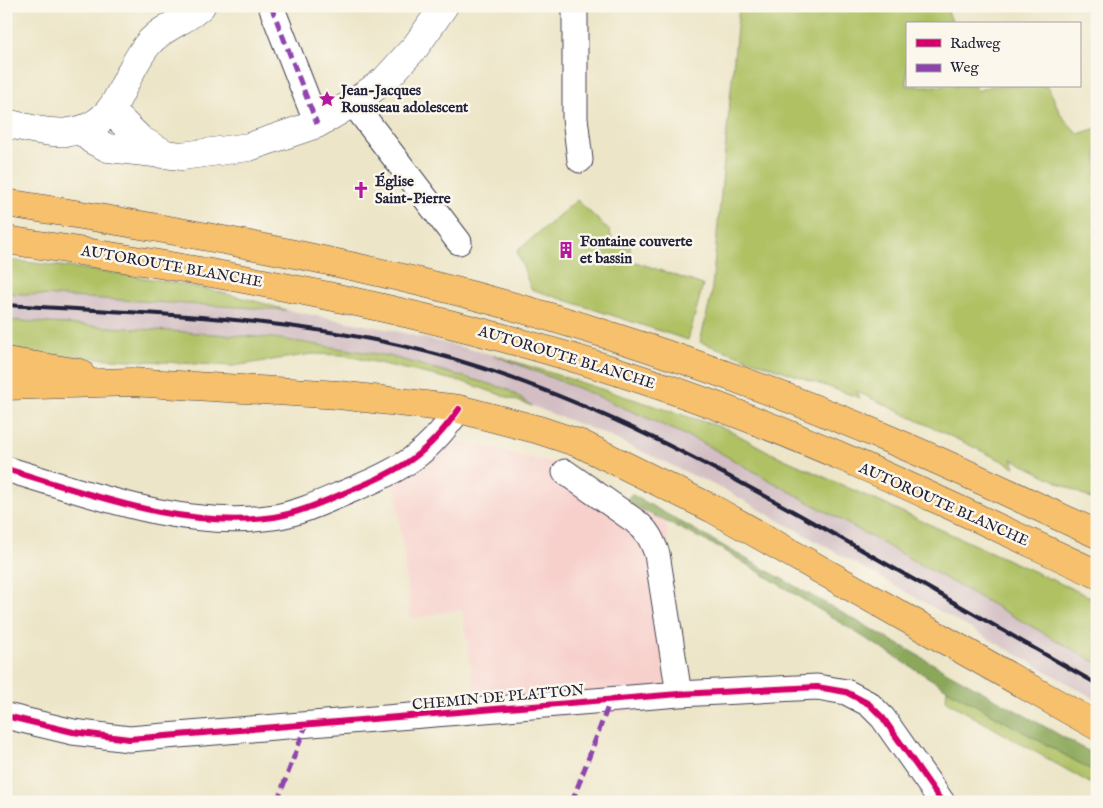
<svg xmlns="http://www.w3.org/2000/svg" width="1103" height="808" font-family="'IM FELL English',serif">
	<rect width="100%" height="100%" fill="#fbf7ec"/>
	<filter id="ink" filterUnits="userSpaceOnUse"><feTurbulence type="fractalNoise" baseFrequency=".02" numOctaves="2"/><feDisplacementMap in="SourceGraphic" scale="10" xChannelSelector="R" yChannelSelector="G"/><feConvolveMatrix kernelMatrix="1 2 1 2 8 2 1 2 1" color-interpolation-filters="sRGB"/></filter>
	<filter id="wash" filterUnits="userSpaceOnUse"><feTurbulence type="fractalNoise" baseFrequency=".0096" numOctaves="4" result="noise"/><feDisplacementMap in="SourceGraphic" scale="20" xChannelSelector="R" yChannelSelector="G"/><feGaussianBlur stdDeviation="1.12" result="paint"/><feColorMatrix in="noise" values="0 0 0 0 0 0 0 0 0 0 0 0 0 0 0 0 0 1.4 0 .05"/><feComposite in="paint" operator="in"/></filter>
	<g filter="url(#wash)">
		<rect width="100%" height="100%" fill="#ece5c7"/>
		<path fill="#f7d0cc" d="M 438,436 L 576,468 L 626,502 L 666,521 L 688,708 L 479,721 L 462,609 L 411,619 L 394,471 Z"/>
		<path fill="#d2bec3" d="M 6,293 L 286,310 L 391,330 L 494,355 L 593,394 L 701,442 L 1097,663 L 1097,700 L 729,492 L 600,432 L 532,406 L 507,389 L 389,356 L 311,343 L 274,338 L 6,320 Z"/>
		<path fill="#afc164" stroke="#687250" d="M 739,6 L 775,6 L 809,13 L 870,9 L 878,6 L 946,6 L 953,24 L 907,24 L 907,86 L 976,86 L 977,91 L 990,86 L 1048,86 L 1061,115 L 1078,134 L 1097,128 L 1097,502 L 1012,459 L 1015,467 L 856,391 L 860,398 L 700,342 L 711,297 Z
			M 577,200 L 610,231 L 613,247 L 630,238 L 630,260 L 703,285 L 688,340 L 531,289 L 517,251 Z
			M 6,260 C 100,270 196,282 286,310 L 6,293 Z
			M 6,320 L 274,338 L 389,356 L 507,389 L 532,406 L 467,383 L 343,355 L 312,354 L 233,366 L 6,353 Z
			M 494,355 L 727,429 L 771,453 L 1097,600 L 1097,663 L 701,442 L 593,394 Z
			M 947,689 L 1097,773 L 1097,787 L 946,701 Z"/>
		<path fill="#8ba75a" stroke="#56644a" d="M 631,494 L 1097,756 L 1097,773 L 947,689 L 722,549 L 626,502 Z"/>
	</g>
	<g filter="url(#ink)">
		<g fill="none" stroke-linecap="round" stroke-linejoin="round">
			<g stroke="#403f50" stroke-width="27">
				<path id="minor" d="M 271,6 L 317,124
					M 575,6 L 575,118 L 580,160
					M 353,103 L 459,242
					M 6,469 C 91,494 183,530 274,517 C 300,513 325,501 349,491 C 401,470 427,455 459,409
					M 565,472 L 635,521 C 648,531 652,540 657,554 L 679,694
					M 6,716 L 73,732 L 129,739 L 679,694 L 817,687 L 846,692 L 869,704 L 883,718 L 942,802"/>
			</g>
			<g stroke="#403f50" stroke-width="29">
				<path id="tertiary" d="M 110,110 L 141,140 L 164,153
					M 6,123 C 46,133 91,145 116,101 C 127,81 134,61 148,44 C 163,26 186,21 201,6
					M 81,130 L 92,140 L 108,148 L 182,156 L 249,147 L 317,124 L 353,103 L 385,80 L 416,46 L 444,6"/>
			</g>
			<g stroke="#403f50" stroke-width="29">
				<path id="primary" d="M 6,361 L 80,373
					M 6,386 L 131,382 L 339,395 L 459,409 L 539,430 L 581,444 L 713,509 L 1097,726"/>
			</g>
			<g stroke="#403f50" stroke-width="29">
				<path id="motorway" d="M 6,203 C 206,234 408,271 602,333 C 700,364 798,400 893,441 C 962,470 1029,503 1097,534
					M 6,240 C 226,272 442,312 652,383 C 805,434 951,506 1097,574"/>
			</g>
			<use href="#minor" stroke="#fff" stroke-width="25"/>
			<use href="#tertiary" stroke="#fff" stroke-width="28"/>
			<use href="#primary" stroke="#f7c06c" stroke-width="28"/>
			<use href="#motorway" stroke="#f7c06c" stroke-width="28"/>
			<path stroke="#22223b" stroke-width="4" d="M 6,305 C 154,314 307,317 450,358 C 591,399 719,469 846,541 C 929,589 1013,636 1097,684"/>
			<path stroke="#8e44ad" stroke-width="5" stroke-dasharray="10 5" stroke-linecap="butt" d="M 271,6 L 317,124
				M 277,802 L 306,725
				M 572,802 L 610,701"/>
			<g stroke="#fbf7ec" stroke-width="9">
				<path id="cycleway" d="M 6,469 C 91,494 183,530 274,517 C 300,513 325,501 349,491 C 401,470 427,455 459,409
					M 6,716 L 73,732 L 129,739 L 679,694 L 817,687 L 846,692 L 869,704 L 883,718 L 942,802"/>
			</g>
			<use href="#cycleway" stroke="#d6006c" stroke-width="6"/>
		</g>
	</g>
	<defs>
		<g id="sight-bare" transform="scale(1.35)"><path d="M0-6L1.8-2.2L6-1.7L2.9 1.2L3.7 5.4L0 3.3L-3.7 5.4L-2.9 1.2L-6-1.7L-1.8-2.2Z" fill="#b5179e" stroke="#fbf7ec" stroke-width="2.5" paint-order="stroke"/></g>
		<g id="church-bare" transform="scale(1.35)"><path d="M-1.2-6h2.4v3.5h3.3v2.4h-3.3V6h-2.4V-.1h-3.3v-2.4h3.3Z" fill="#b5179e" stroke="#fbf7ec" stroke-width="2.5" paint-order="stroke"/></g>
		<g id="building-bare" transform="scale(1.35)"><path d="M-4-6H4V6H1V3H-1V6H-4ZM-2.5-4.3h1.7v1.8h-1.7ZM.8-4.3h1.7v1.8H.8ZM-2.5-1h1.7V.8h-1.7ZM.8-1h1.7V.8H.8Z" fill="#b5179e" stroke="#fbf7ec" stroke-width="2.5" paint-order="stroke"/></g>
	</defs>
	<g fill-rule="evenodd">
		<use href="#sight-bare" x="327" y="99"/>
		<use href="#church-bare" x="361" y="190"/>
		<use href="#building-bare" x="566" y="250"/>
	</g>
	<g text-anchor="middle" stroke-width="5" stroke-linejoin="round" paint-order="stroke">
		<g font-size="15" font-weight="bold" fill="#22223b" stroke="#fbf7ec" text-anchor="start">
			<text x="341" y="95">Jean-Jacques<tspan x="341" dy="17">Rousseau adolescent</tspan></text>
			<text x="375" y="186">Église<tspan x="375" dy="17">Saint-Pierre</tspan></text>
			<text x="580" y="246">Fontaine couverte<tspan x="580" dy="17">et bassin</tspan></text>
		</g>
		<g font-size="15" fill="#22223b" stroke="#fbf7ec">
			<text transform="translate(172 266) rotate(10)" y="5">AUTOROUTE BLANCHE</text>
			<text transform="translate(567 357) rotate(17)" y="5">AUTOROUTE BLANCHE</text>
			<text transform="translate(944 504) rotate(24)" y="5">AUTOROUTE BLANCHE</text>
			<text transform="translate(498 697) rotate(-5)" y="5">CHEMIN DE PLATTON</text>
		</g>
	</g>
	<rect width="1103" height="808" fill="none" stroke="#fbf7ec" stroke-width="25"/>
	<rect x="906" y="22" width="175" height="65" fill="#fbf7ec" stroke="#a4a2a5"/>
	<rect x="916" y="39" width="25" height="8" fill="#d6006c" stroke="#a4a2a5"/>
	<text x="950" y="48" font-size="15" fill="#22223b">Radweg</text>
	<rect x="916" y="64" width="25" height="8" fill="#8e44ad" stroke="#a4a2a5"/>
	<text x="950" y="72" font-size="15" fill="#22223b">Weg</text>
</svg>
